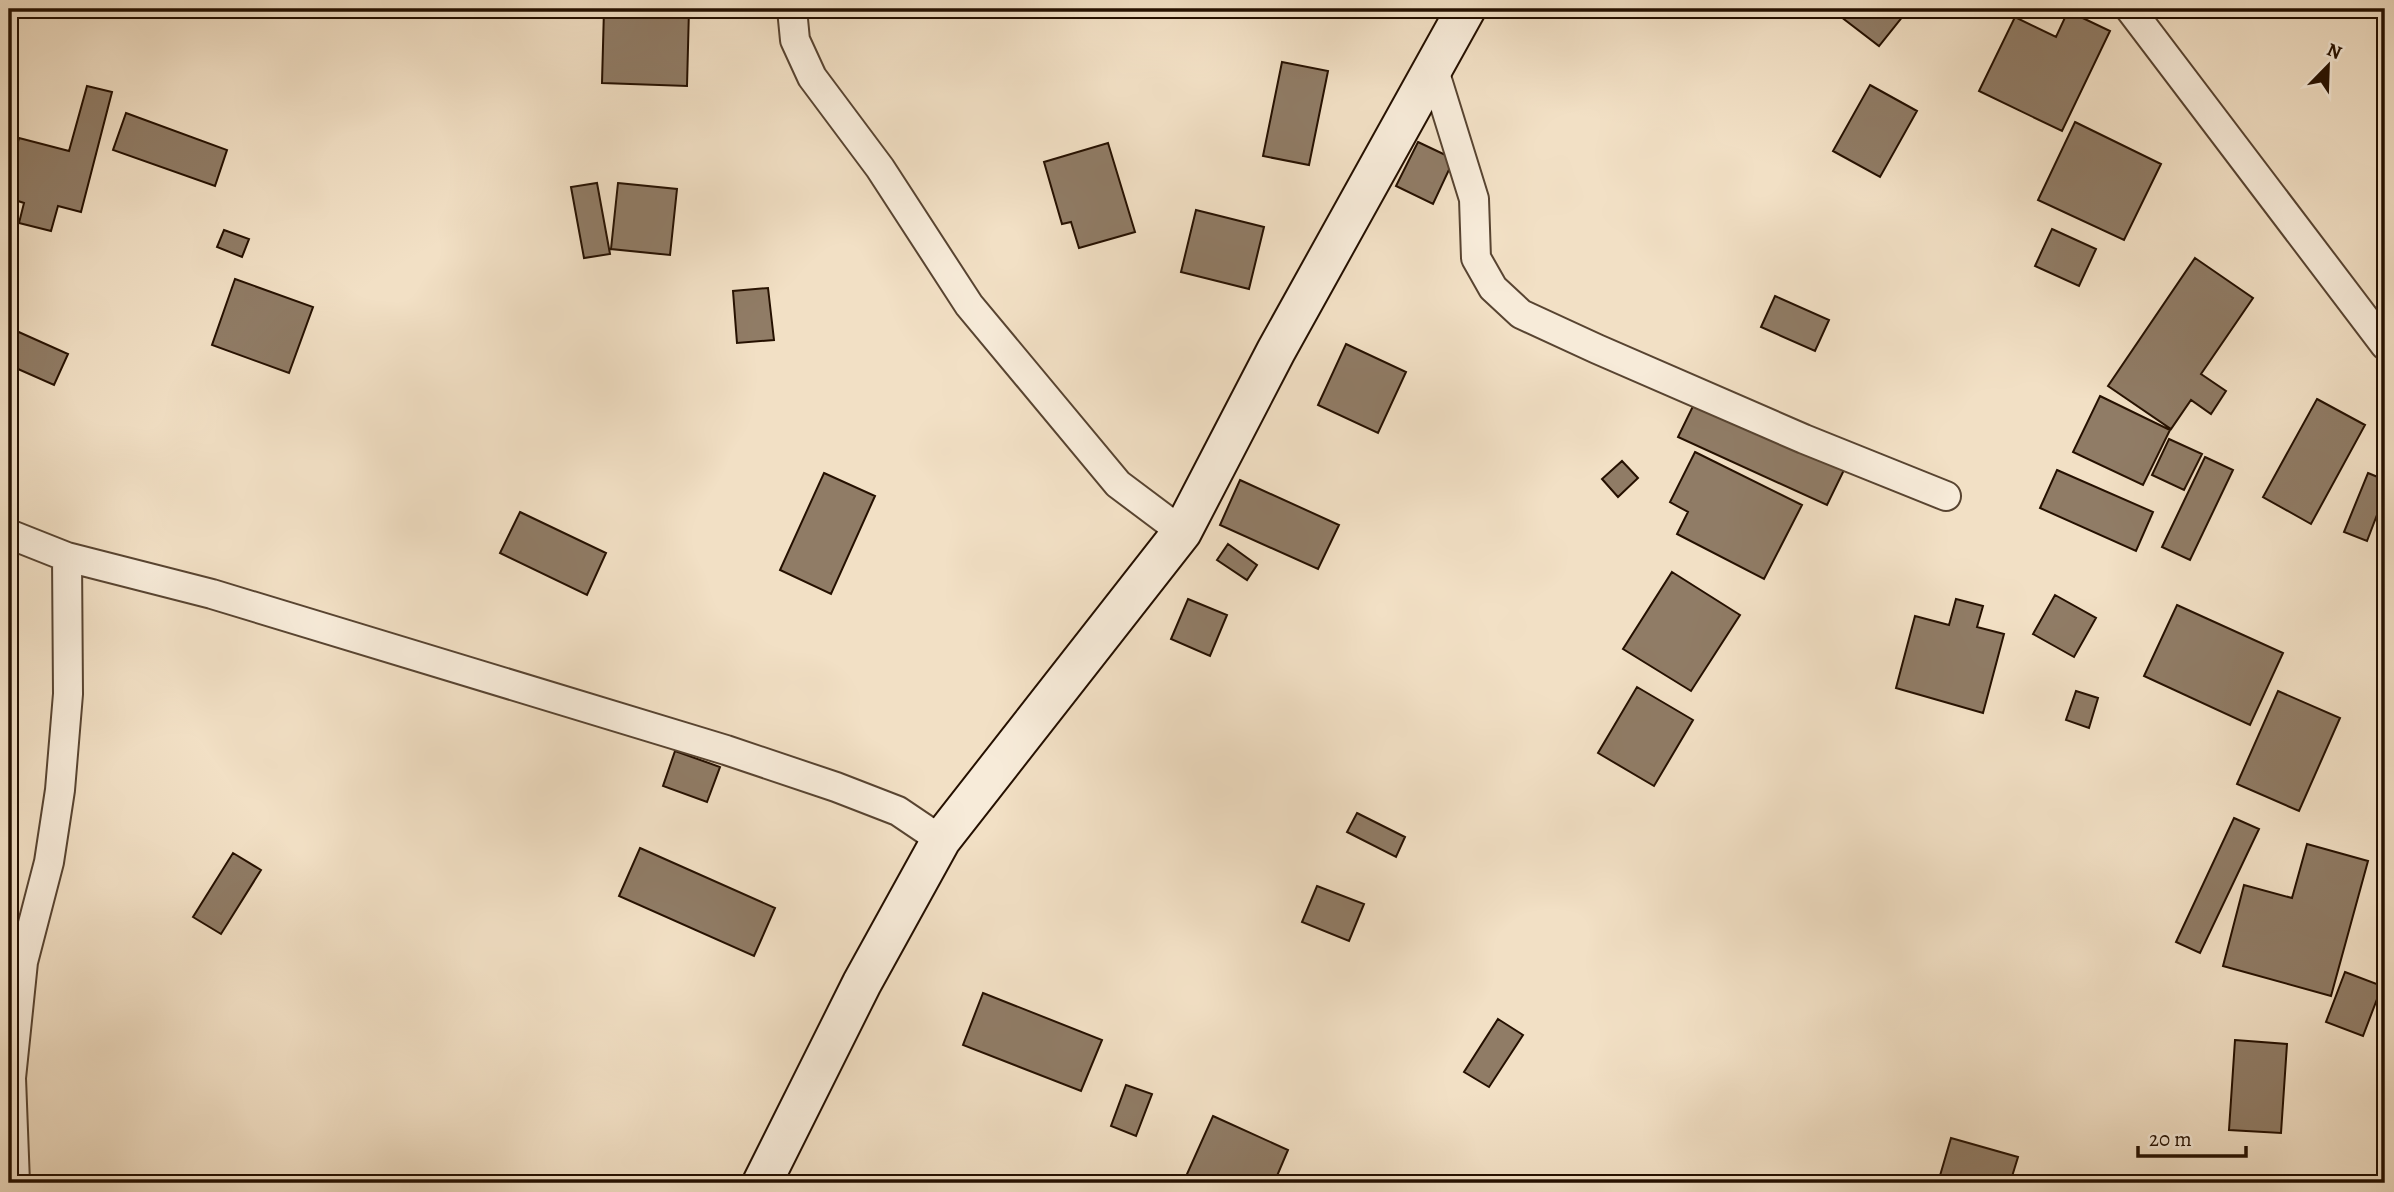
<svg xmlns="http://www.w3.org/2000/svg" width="2394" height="1192" font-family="Alegreya,serif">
	<rect width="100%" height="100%" fill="#f2e0c5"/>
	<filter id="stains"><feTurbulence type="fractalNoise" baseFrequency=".00286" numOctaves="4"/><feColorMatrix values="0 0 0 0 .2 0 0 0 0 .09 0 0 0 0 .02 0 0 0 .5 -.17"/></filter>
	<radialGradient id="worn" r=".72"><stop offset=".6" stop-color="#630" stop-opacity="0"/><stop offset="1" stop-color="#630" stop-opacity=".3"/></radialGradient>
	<path fill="#907c66" stroke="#251000" stroke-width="2" d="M 604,9 L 689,9 L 687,86 L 602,83 Z
		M 1905,9 L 1907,11 L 1879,46 L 1832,10 Z
		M 2068,11 L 2110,31 L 2062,131 L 1979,91 L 2015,17 L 2056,37 Z
		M 1282,62 L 1328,71 L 1309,165 L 1263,156 Z
		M 1870,85 L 1917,111 L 1880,177 L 1833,151 Z
		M 87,86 L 112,92 L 81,212 L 58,206 L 51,231 L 19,223 L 24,203 L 9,198 L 9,176 L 19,138 L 69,151 Z
		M 126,113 L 227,150 L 215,186 L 113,150 Z
		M 2075,122 L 2161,164 L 2124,240 L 2038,200 Z
		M 1418,142 L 1454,159 L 1433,204 L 1396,186 Z
		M 1108,143 L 1135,232 L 1079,248 L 1071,222 L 1062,224 L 1044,162 Z
		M 597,183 L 610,254 L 584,258 L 571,187 Z
		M 618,183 L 677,189 L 670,255 L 611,249 Z
		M 1196,210 L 1264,227 L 1249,289 L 1181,272 Z
		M 2052,229 L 2096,249 L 2079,286 L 2035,266 Z
		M 224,230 L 249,239 L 242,257 L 217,247 Z
		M 2195,258 L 2253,298 L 2201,374 L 2226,391 L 2211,414 L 2191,400 L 2171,429 L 2108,386 Z
		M 235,279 L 313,307 L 289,373 L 212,345 Z
		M 768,288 L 774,340 L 737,343 L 733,291 Z
		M 1775,296 L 1829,320 L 1815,351 L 1761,327 Z
		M 12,329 L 68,354 L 54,385 L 9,365 L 9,337 Z
		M 1346,344 L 1406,372 L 1378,433 L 1318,405 Z
		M 2100,396 L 2170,430 L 2143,485 L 2073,452 Z
		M 2317,399 L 2365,425 L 2311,524 L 2263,497 Z
		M 1695,402 L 1844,470 L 1827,505 L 1678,437 Z
		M 2169,439 L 2202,454 L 2184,490 L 2152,475 Z
		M 1695,452 L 1802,505 L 1764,579 L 1677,534 L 1688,512 L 1670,502 Z
		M 2205,457 L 2233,470 L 2190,560 L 2162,547 Z
		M 1622,461 L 1638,478 L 1618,497 L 1602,479 Z
		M 2057,470 L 2153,512 L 2136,551 L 2040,508 Z
		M 824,473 L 875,496 L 831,594 L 780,570 Z
		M 2368,473 L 2385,480 L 2385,494 L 2367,541 L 2344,532 Z
		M 1240,480 L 1339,525 L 1318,569 L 1220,525 Z
		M 520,512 L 606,553 L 587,595 L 500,553 Z
		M 1228,544 L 1257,565 L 1247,580 L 1217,560 Z
		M 1672,572 L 1740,615 L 1691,691 L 1623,649 Z
		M 2055,595 L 2096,618 L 2074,657 L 2033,634 Z
		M 1188,599 L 1227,615 L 1210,656 L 1171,639 Z
		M 1956,599 L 1983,606 L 1977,627 L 2004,634 L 1983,713 L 1896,688 L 1915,616 L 1949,625 Z
		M 2177,605 L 2283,653 L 2250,725 L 2144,676 Z
		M 1637,687 L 1693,720 L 1654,786 L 1598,753 Z
		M 2076,691 L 2098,698 L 2089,728 L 2066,720 Z
		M 2278,691 L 2340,718 L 2299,811 L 2237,784 Z
		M 675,751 L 720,767 L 707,802 L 663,786 Z
		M 1357,813 L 1405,837 L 1396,857 L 1347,832 Z
		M 2234,818 L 2259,829 L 2200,953 L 2176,942 Z
		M 2307,844 L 2368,861 L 2331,996 L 2223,966 L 2244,885 L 2292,898 Z
		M 640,848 L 775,908 L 754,956 L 619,896 Z
		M 233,853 L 261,870 L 221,934 L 193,917 Z
		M 1317,886 L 1364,904 L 1349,941 L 1302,922 Z
		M 2345,972 L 2382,986 L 2363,1036 L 2326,1022 Z
		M 983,993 L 1102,1040 L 1081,1091 L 963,1045 Z
		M 1498,1019 L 1523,1035 L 1489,1087 L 1464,1072 Z
		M 2235,1040 L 2287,1044 L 2281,1133 L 2229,1130 Z
		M 1126,1085 L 1152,1094 L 1136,1136 L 1111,1126 Z
		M 1213,1116 L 1288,1150 L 1274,1183 L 1183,1183 Z
		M 1951,1138 L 2018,1157 L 2010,1183 L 1953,1183 L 1939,1179 Z"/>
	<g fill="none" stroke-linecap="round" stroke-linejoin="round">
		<g stroke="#584431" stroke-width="32">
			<path id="street" d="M 792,9 L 795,40 L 812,77 L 880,168 L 969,305 L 1118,484 L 1182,532
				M 2130,9 L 2385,345
				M 1434,70 L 1474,199 L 1476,258 L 1493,288 L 1521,314 L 1597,349 L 1804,439 L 1946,496
				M 9,534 L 67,557 L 212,594 L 726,750 L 836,787 L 898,811 L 941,840
				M 15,1183 L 11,1078 L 23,962 L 49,862 L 60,790 L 68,694 L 67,557"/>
		</g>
		<g stroke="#251000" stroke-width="42">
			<path id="secondary" d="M 762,1183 L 862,983 L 941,840 L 1182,532 L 1276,351 L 1466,9"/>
		</g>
		<use href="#street" stroke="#f7ebd9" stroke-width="28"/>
		<use href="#secondary" stroke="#f7ebd9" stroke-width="38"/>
	</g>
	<rect width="2394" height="1192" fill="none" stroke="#f2e0c5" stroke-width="35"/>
	<rect x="10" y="10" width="2373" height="1171" fill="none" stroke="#251000" stroke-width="3.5"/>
	<rect x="18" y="18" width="2359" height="1157" fill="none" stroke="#251000" stroke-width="2"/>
	<g transform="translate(2328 66) rotate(23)" stroke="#f7ebd9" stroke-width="5" paint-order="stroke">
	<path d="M0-5L12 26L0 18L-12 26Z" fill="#251000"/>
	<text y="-10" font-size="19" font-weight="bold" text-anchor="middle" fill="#251000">N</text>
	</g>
	<path d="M2138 1146v10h108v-10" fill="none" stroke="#251000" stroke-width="3.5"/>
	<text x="2149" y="1146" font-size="21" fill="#251000" stroke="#f7ebd9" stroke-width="5" paint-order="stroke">20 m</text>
	<rect width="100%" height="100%" filter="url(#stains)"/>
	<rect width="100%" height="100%" fill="url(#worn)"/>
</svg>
